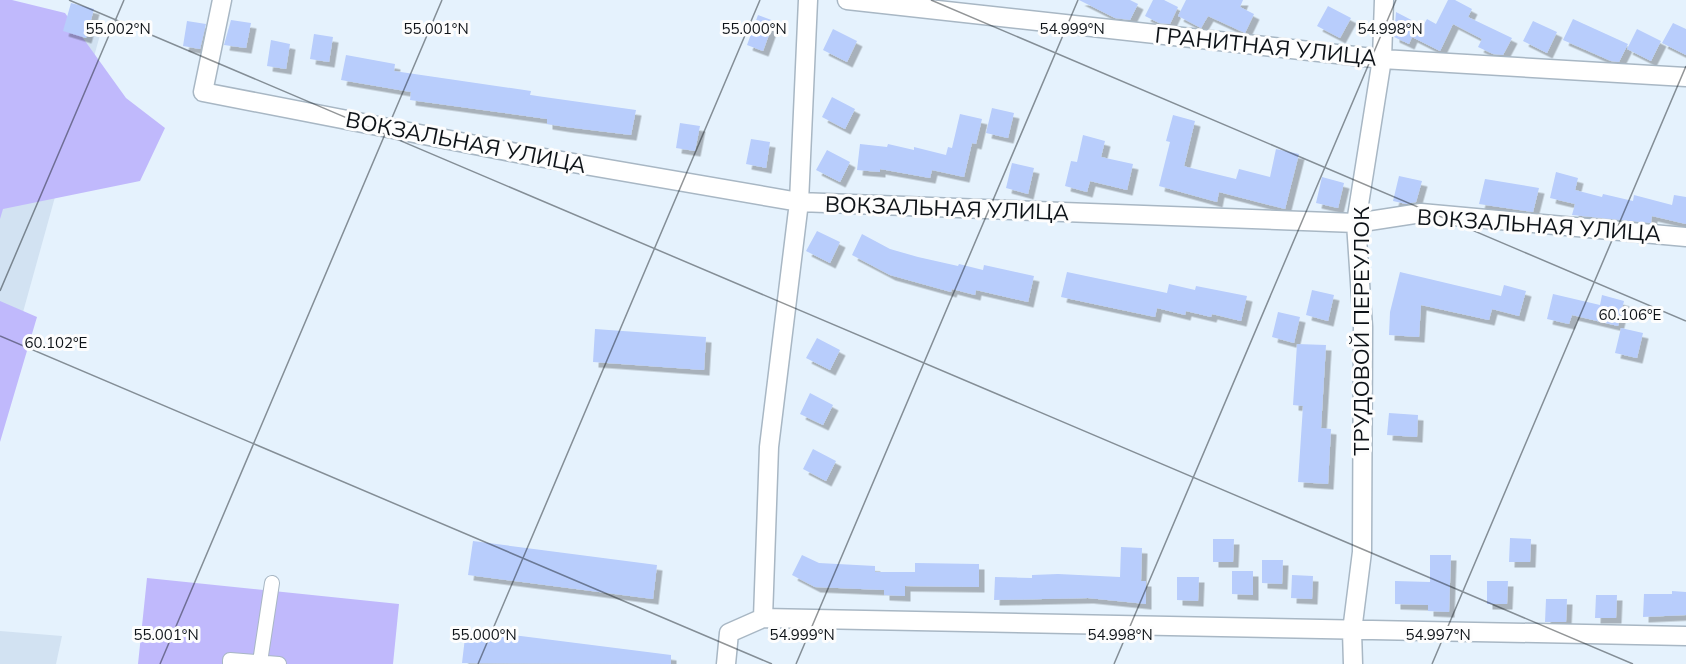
<svg xmlns="http://www.w3.org/2000/svg" width="1686" height="664" font-family="Mulish,sans-serif">
	<defs>
		<filter id="shadow"><feDropShadow dx="5.5" dy="5.5" stdDeviation="0" flood-color="#0004"/></filter>
	</defs>
	<rect width="100%" height="100%" fill="#e5f2fd"/>
	<path fill="#d2e2f2" d="M 0,9 L 100,35 L 0,395 Z
		M 0,631 L 62,636 L 56,664 L 0,664 Z"/>
	<path fill="#c0b9fc" d="M 0,0 L 12,0 L 65,13 L 126,98 L 165,128 L 140,181 L 3,209 L 0,219 Z
		M 0,301 L 37,317 L 0,442 Z
		M 147,578 L 399,604 L 393,664 L 138,664 Z"/>
	<path fill="#b8cdfc" filter="url(#shadow)" d="M 1079,0 L 1130,0 L 1138,4 L 1130,20 L 1115,18 Z
		M 1153,0 L 1164,0 L 1178,7 L 1170,24 L 1159,23 L 1145,16 Z
		M 1186,0 L 1243,0 L 1240,7 L 1254,14 L 1245,33 L 1208,16 L 1201,28 L 1178,16 Z
		M 1448,0 L 1455,0 L 1472,9 L 1468,17 L 1512,38 L 1503,55 L 1493,54 L 1478,47 L 1482,39 L 1453,24 L 1440,51 L 1412,37 L 1409,44 L 1394,37 L 1396,12 L 1423,26 L 1427,19 L 1436,24 Z
		M 71,3 L 94,9 L 86,38 L 63,31 Z
		M 1328,6 L 1351,18 L 1340,38 L 1317,26 Z
		M 758,15 L 774,21 L 763,51 L 747,45 Z
		M 1573,19 L 1628,44 L 1619,62 L 1611,61 L 1563,40 Z
		M 231,20 L 251,23 L 246,48 L 224,45 Z
		M 187,21 L 206,24 L 200,49 L 183,46 Z
		M 1533,21 L 1557,32 L 1547,53 L 1523,41 Z
		M 1673,23 L 1686,29 L 1686,55 L 1662,43 Z
		M 833,29 L 857,41 L 847,62 L 823,50 Z
		M 1637,29 L 1661,41 L 1651,61 L 1627,49 Z
		M 314,34 L 333,37 L 329,62 L 310,59 Z
		M 271,40 L 290,44 L 286,69 L 267,66 Z
		M 346,55 L 395,64 L 394,71 L 531,91 L 530,95 L 636,110 L 631,135 L 566,127 L 547,124 L 547,119 L 410,100 L 411,92 L 341,80 Z
		M 832,97 L 855,109 L 845,129 L 822,117 Z
		M 992,108 L 1014,113 L 1008,138 L 986,133 Z
		M 960,114 L 982,119 L 976,144 L 972,143 L 964,177 L 932,170 L 930,178 L 880,169 L 880,172 L 857,170 L 860,144 L 887,147 L 888,144 L 914,150 L 914,147 L 946,155 L 948,147 L 952,148 Z
		M 1173,115 L 1195,121 L 1184,166 L 1187,167 L 1236,179 L 1239,169 L 1270,177 L 1276,149 L 1299,154 L 1285,209 L 1219,192 L 1217,202 L 1159,186 L 1170,142 L 1166,141 Z
		M 680,123 L 700,126 L 695,151 L 676,148 Z
		M 1083,135 L 1105,141 L 1101,157 L 1133,164 L 1127,190 L 1090,181 L 1087,192 L 1065,186 L 1071,161 L 1077,162 Z
		M 751,139 L 770,142 L 766,168 L 746,164 Z
		M 827,150 L 850,162 L 840,182 L 816,170 Z
		M 1012,163 L 1034,168 L 1028,194 L 1006,188 Z
		M 1556,172 L 1578,178 L 1575,190 L 1602,197 L 1603,194 L 1633,201 L 1634,195 L 1672,205 L 1674,195 L 1686,197 L 1686,224 L 1652,216 L 1651,223 L 1572,215 L 1575,204 L 1550,198 Z
		M 1399,176 L 1422,181 L 1416,202 L 1406,204 L 1393,201 Z
		M 1322,177 L 1344,183 L 1338,208 L 1316,203 Z
		M 1485,179 L 1539,188 L 1533,212 L 1479,204 Z
		M 817,231 L 840,242 L 830,263 L 806,251 Z
		M 862,234 L 890,249 L 918,257 L 958,266 L 959,264 L 983,270 L 984,265 L 1034,276 L 1028,302 L 976,290 L 975,295 L 952,289 L 951,292 L 890,275 L 852,255 Z
		M 1067,272 L 1167,293 L 1169,284 L 1195,290 L 1196,286 L 1247,296 L 1241,321 L 1212,314 L 1211,317 L 1186,311 L 1185,315 L 1157,308 L 1155,317 L 1061,297 Z
		M 1400,272 L 1501,296 L 1504,285 L 1526,291 L 1519,316 L 1492,309 L 1489,320 L 1421,305 L 1419,337 L 1389,335 L 1390,312 Z
		M 1312,290 L 1334,295 L 1328,321 L 1306,315 Z
		M 1553,294 L 1600,305 L 1602,295 L 1624,301 L 1618,326 L 1572,315 L 1569,324 L 1547,319 Z
		M 1278,312 L 1300,317 L 1294,343 L 1272,337 Z
		M 1621,328 L 1643,333 L 1637,358 L 1615,353 Z
		M 595,329 L 706,337 L 704,370 L 593,362 Z
		M 817,338 L 840,350 L 830,370 L 806,358 Z
		M 1297,344 L 1326,345 L 1321,428 L 1331,429 L 1328,484 L 1298,482 L 1303,406 L 1293,405 Z
		M 810,393 L 833,405 L 823,425 L 800,414 Z
		M 1389,413 L 1418,415 L 1417,437 L 1387,435 Z
		M 813,449 L 836,461 L 826,481 L 803,469 Z
		M 1510,538 L 1531,539 L 1530,562 L 1509,562 Z
		M 1213,539 L 1234,539 L 1233,562 L 1213,562 Z
		M 473,541 L 657,565 L 653,599 L 468,575 Z
		M 1121,547 L 1142,548 L 1141,581 L 1146,581 L 1146,604 L 1088,598 L 994,600 L 995,577 L 1032,578 L 1032,575 L 1058,574 L 1120,577 Z
		M 802,555 L 819,563 L 875,566 L 875,572 L 915,572 L 915,563 L 979,564 L 979,587 L 905,586 L 905,596 L 884,595 L 884,590 L 815,587 L 792,575 Z
		M 1430,555 L 1451,555 L 1449,612 L 1428,611 L 1428,605 L 1395,604 L 1395,581 L 1430,582 Z
		M 1262,560 L 1283,560 L 1282,584 L 1262,583 Z
		M 1232,571 L 1253,571 L 1253,595 L 1232,594 Z
		M 1292,575 L 1313,576 L 1312,599 L 1291,598 Z
		M 1177,577 L 1199,577 L 1198,601 L 1177,600 Z
		M 1487,581 L 1508,581 L 1507,604 L 1487,604 Z
		M 1672,591 L 1686,592 L 1686,615 L 1643,617 L 1644,594 L 1672,594 Z
		M 1596,595 L 1617,595 L 1616,618 L 1595,618 Z
		M 1546,599 L 1567,599 L 1566,622 L 1545,622 Z
		M 466,629 L 671,655 L 671,664 L 462,663 Z"/>
	<g fill="none" stroke-linecap="round" stroke-linejoin="round">
		<g stroke="#a8b7c4" stroke-width="16">
			<path id="pedestrian" d="M 260,662 L 272,583
				M 230,664 L 230,660 L 279,664"/>
		</g>
		<g stroke="#a8b7c4" stroke-width="21">
			<path id="minor" d="M 222,0 L 203,92 L 527,155 L 799,202 L 1356,223 L 1421,213 L 1686,237
				M 847,0 L 1382,59 L 1686,77
				M 763,618 L 1686,636
				M 726,664 L 729,633 L 763,618 L 769,447 L 799,202 L 808,0
				M 1353,664 L 1352,631 L 1362,552 L 1363,327 L 1356,223 L 1382,59 L 1384,0"/>
		</g>
		<use href="#pedestrian" stroke="#fff" stroke-width="14"/>
		<use href="#minor" stroke="#fff" stroke-width="18"/>
	</g>
	<path fill="none" stroke="#0e1318" stroke-width="1.5" stroke-opacity="0.45" d="M 69,0 L 1633,664M 931,0 L 1686,321M 0,291 L 124,0M 0,336 L 772,664M 160,664 L 442,0M 478,664 L 760,0M 796,664 L 1078,0M 1114,664 L 1396,0M 1432,664 L 1686,66"/>
	<g text-anchor="middle" stroke-width="6" stroke-linejoin="round" paint-order="stroke">
		<g font-size="22" fill="#0e1318" stroke="#fdfdfd">
			<text transform="translate(1266 46) rotate(6)" y="8">ГРАНИТНАЯ УЛИЦА</text>
			<text transform="translate(466 142) rotate(11)" y="8">ВОКЗАЛЬНАЯ УЛИЦА</text>
			<text transform="translate(947 208) rotate(2)" y="8">ВОКЗАЛЬНАЯ УЛИЦА</text>
			<text transform="translate(1539 225) rotate(4)" y="8">ВОКЗАЛЬНАЯ УЛИЦА</text>
			<text transform="translate(1361 331) rotate(-90)" y="8">ТРУДОВОЙ ПЕРЕУЛОК</text>
		</g>
	</g>
	<g font-size="15" text-anchor="middle" fill="#0e1318" stroke="#fdfdfd" stroke-width="6" stroke-linejoin="round" paint-order="stroke">
		<text x="118" y="34">55.002°N</text>
		<text x="436" y="34">55.001°N</text>
		<text x="754" y="34">55.000°N</text>
		<text x="1072" y="34">54.999°N</text>
		<text x="1390" y="34">54.998°N</text>
		<text x="1630" y="320">60.106°E</text>
		<text x="56" y="348">60.102°E</text>
		<text x="166" y="640">55.001°N</text>
		<text x="484" y="640">55.000°N</text>
		<text x="802" y="640">54.999°N</text>
		<text x="1120" y="640">54.998°N</text>
		<text x="1438" y="640">54.997°N</text>
	</g>
</svg>
